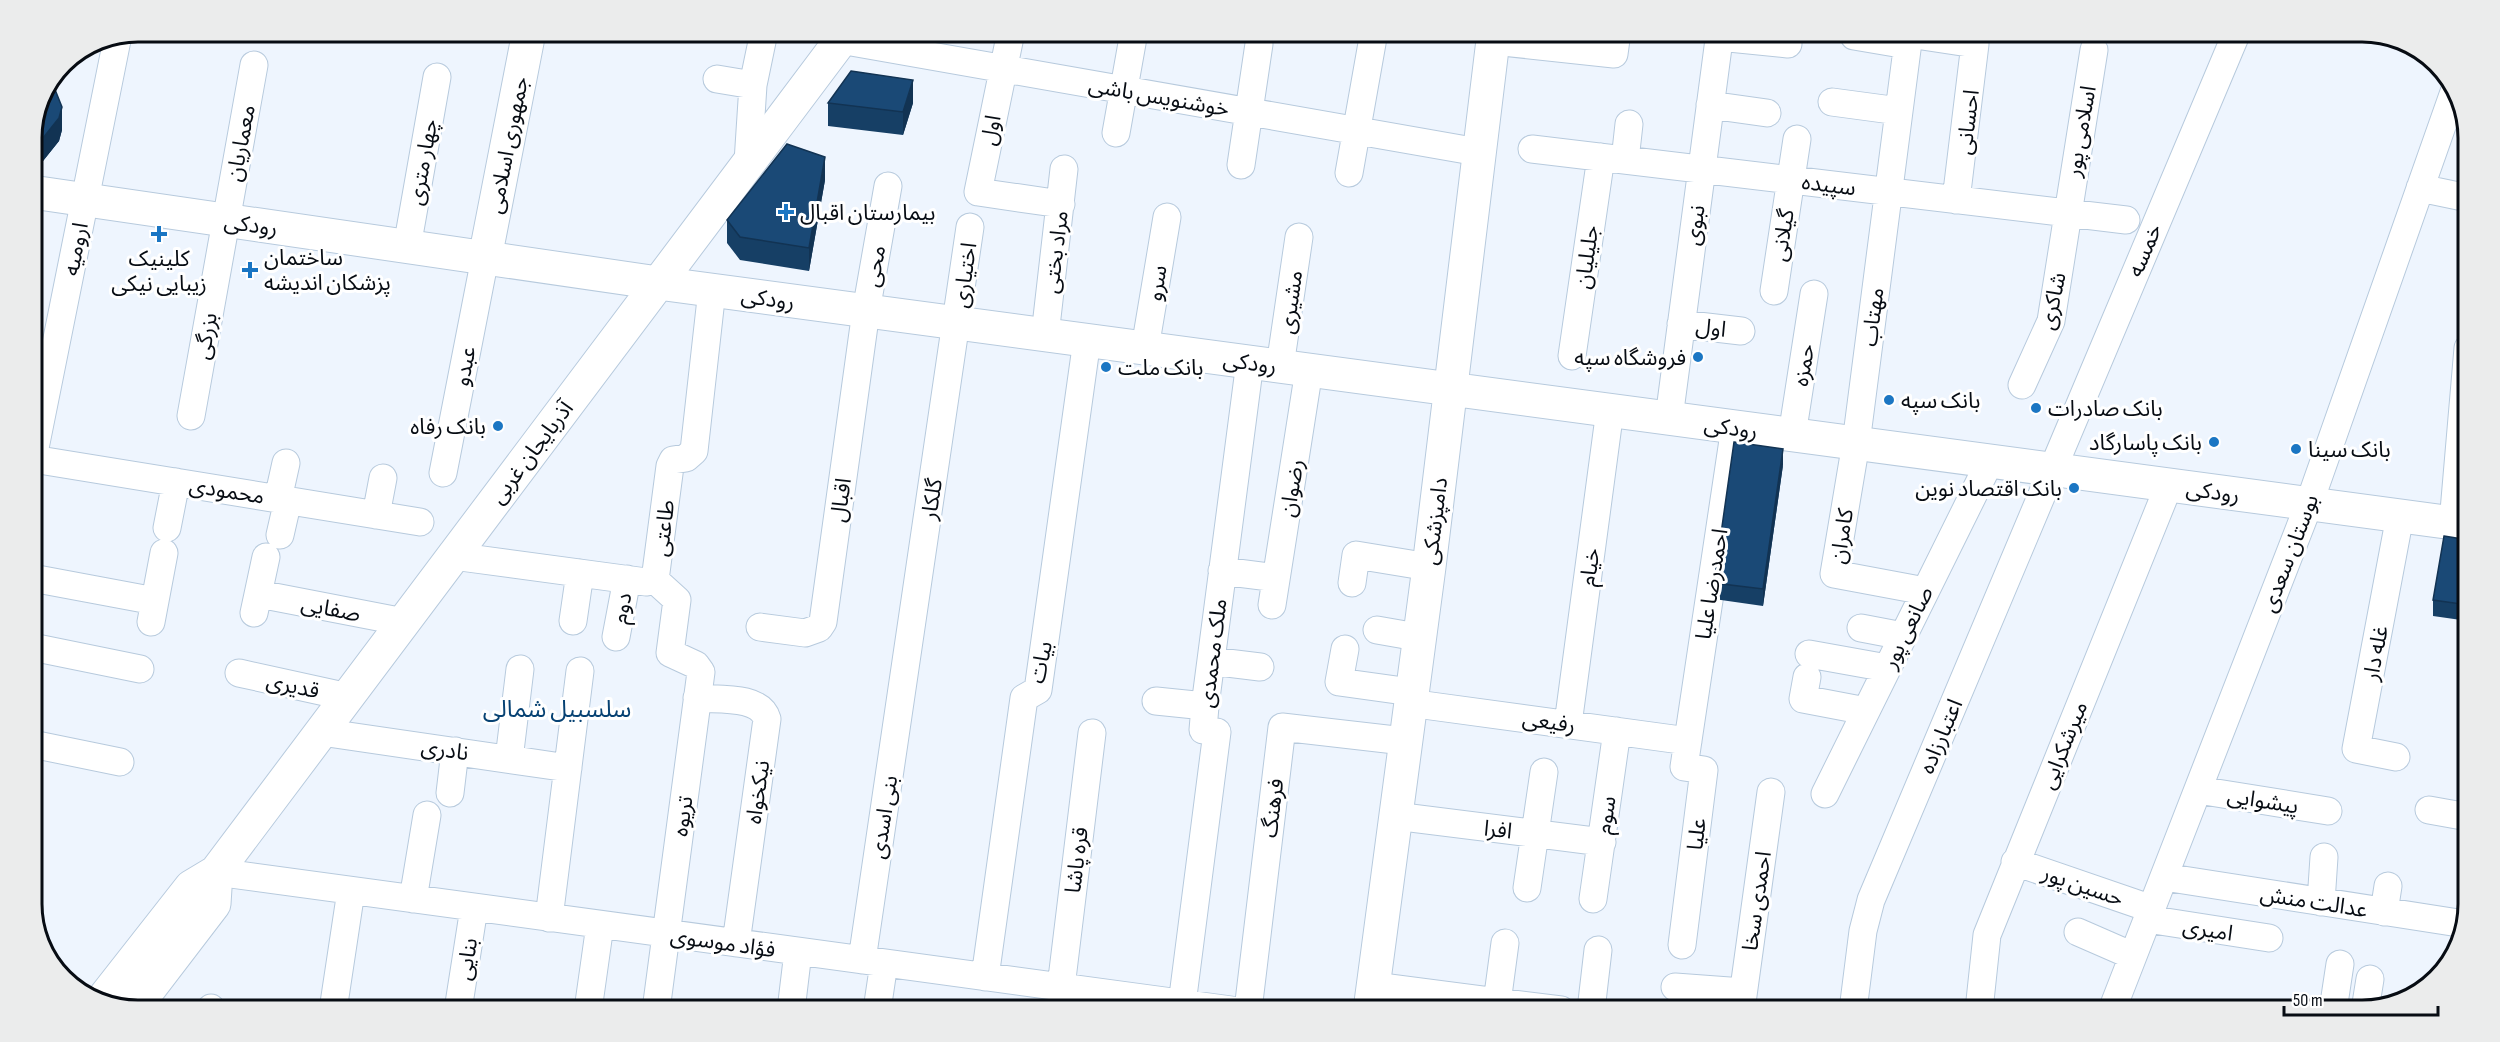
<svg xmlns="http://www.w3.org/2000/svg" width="2500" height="1042" font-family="'Sofia Sans Condensed','Noto Sans Arabic',sans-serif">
	<rect width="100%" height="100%" fill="#eef5fe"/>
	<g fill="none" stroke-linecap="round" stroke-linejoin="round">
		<g stroke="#b7cadd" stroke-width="29">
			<path id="minor" d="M 1011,32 L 978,192 L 1061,204
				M 1854,36 L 1907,45
				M 1719,37 L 1788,44
				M 840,40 L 1478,152
				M 1493,41 L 1614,54 L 1617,32
				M 717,79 L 753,85
				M 1832,102 L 1899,111
				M 1710,105 L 1767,113
				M 1116,133 L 1134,32
				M 1532,149 L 2126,220
				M 1625,160 L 1629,124
				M 748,162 L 753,85 L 764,32
				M 1241,165 L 1259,44
				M 1349,173 L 1374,32
				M 2420,188 L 2468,198
				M 407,247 L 437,77
				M 1774,291 L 1797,139
				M 1681,324 L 1741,331
				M 1045,335 L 1064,169
				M 1145,348 L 1167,217
				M 1572,356 L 1601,157
				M 1280,366 L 1299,237
				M 2022,385 L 2051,321 L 2094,50
				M 191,416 L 254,65
				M 1669,418 L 1720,32
				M 1792,435 L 1814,294
				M 33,459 L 420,522
				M 32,463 L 118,35
				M 443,473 L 485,258
				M 278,499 L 286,463
				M 376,515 L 383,478
				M 2453,523 L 2468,348
				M 167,528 L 176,482
				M 280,535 L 288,500
				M 453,556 L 646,582 L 655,580
				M 1222,571 L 1276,578
				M 32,578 L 155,601
				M 655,580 L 677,600 L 670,653 L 696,665 L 701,672 L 656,1010
				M 655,580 L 670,466 L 673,460 L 686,458 L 694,451 L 712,290
				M 1352,583 L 1356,555 L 1429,567
				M 1925,591 L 1834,574 L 1856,443 L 1909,34 L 1975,44 L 1956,200
				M 259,594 L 404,622
				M 1272,605 L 1309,370
				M 254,613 L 266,557
				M 573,621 L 580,573
				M 151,622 L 164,553
				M 760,627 L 805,633 L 819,628 L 823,622 L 866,311 L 888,186
				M 1861,628 L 1903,636
				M 1377,630 L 1417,637
				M 616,637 L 627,579
				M 32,647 L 140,669
				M 1345,649 L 1339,682 L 1411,692
				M 1809,654 L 1887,668
				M 1211,661 L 1260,667
				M 239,673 L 348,697
				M 1807,677 L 1803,699 L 1866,711
				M 697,698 C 718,700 760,695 767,719 L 736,943
				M 1156,701 L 1205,706
				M 1409,703 L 1688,741
				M 1568,724 L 1610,410
				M 321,732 L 568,768
				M 32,744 L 120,762
				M 2396,757 L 2356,749 L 2400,516
				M 509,759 L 520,669
				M 2198,790 L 2328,811
				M 450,793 L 455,751
				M 1825,794 L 1990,461
				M 2429,810 L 2468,817
				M 1395,816 L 1602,842
				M 2015,862 L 2152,909
				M 216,872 L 1231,1010
				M 2164,877 L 2465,924
				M 1527,888 L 1544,772
				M 413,899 L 427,815
				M 1593,899 L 1617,731
				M 2321,902 L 2324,857
				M 2384,912 L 2388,886
				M 549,918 L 580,671
				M 2147,919 L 2269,938
				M 2078,932 L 2133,956
				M 1682,945 L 1704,770 L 1684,767 L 1735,427
				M 862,960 L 970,227
				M 985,977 L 1024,698 L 1038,690 L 1087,340
				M 1374,986 L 1561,1010
				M 1061,987 L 1092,733
				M 1675,987 L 1743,992
				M 1182,1004 L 1217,732 L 1203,730 L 1205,706 L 1250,362
				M 211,1010 L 211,1008
				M 333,1010 L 351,891
				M 458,1010 L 474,908
				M 588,1010 L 600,925
				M 791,1010 L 798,952
				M 877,1010 L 884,963
				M 1248,1010 L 1282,727 L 1404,741
				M 1496,1010 L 1505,943
				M 1591,1010 L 1598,950
				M 1741,1010 L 1771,792
				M 1853,1010 L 1863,931 L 1871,900 L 2237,32
				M 1979,1010 L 1987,935 L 2169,485
				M 2112,1010 L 2309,504 L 2454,92
				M 2333,1010 L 2340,964
				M 2365,1010 L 2370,979"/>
		</g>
		<g stroke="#b7cadd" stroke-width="35">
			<path id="major" d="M 32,192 L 658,283 L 2468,525
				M 485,258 L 529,32
				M 100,1003 L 191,887 L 216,872 L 847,32
				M 133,1010 L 214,904 L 216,872
				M 1370,1010 L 1429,567 L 1494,32"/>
		</g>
		<use href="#minor" stroke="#fff" stroke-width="27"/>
		<use href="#major" stroke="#fff" stroke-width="33"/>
	</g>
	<path fill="#163f65" d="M 828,103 L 913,103 L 903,135 L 828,126 Z
		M 62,130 L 59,141 L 43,161 L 32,159 L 32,131 Z
		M 825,180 L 809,271 L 740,260 L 727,243 L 727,220 Z
		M 1783,465 L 1763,606 L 1714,599 L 1714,583 Z
		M 2468,540 L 2468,621 L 2433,616 L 2433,600 Z"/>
	<path fill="#123353" d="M 913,80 L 913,103 L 903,135 L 903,112 Z
		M 62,107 L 62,130 L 59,141 L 43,161 L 43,138 Z
		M 825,157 L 825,180 L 809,271 L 809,248 Z
		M 1783,449 L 1783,465 L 1763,606 L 1763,589 Z"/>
	<path fill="#1a4976" stroke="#123353" stroke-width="1.5" d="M 851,71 L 913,80 L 903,112 L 828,103 Z
		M 52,86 L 54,87 L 62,107 L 59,118 L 43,138 L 32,136 L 32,131 Z
		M 787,144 L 825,157 L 809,248 L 740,237 L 727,220 Z
		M 1734,442 L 1783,449 L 1763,589 L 1714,583 Z
		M 2444,536 L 2468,540 L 2468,605 L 2433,600 Z"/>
	<g fill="#1b76c3" stroke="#fff" stroke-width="2">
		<path d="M783 203h6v6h6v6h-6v6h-6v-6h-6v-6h6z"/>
		<path d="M156 225h6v6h6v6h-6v6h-6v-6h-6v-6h6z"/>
		<path d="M247 261h6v6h6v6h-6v6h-6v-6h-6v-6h6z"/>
		<circle cx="1698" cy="357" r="6"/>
		<circle cx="1106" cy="367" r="6"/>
		<circle cx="1889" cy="400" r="6"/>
		<circle cx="2036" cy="408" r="6"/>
		<circle cx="498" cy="426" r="6"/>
		<circle cx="2214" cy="442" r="6"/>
		<circle cx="2296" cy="449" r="6"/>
		<circle cx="2074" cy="488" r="6"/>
	</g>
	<g text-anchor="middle" stroke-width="6" stroke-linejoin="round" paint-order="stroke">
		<g font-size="22" fill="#070c13" stroke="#fff">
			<text transform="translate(1159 96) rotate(10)" y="8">خوشنویس باشی</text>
			<text transform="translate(1967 122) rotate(-83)" y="8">احسانی</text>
			<text transform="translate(990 130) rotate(-79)" y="8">اول</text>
			<text transform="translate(2080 131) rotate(-80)" y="8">اسلامی پور</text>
			<text transform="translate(240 143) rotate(-79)" y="8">معماریان</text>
			<text transform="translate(507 145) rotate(-79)" y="8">جمهوری اسلامی</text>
			<text transform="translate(422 162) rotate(-80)" y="8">چهار متری</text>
			<text transform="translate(1829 184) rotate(7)" y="8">سپیده</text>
			<text transform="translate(251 224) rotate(8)" y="8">رودکی</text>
			<text transform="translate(1694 225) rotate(-82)" y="8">نبوی</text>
			<text transform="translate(1782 235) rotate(-81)" y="8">گیلانی</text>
			<text transform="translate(75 249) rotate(-79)" y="8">ارومیه</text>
			<text transform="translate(2144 250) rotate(-67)" y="8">خمسه</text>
			<text transform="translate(1055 252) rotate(-83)" y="8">مراد بختی</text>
			<text transform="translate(1586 257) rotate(-82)" y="8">جلیلیان</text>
			<text transform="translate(874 266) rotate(-80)" y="8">محی</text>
			<text transform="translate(964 275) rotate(-82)" y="8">اختیاری</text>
			<text transform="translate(1156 283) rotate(-81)" y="8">سرو</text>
			<text transform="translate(768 298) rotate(8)" y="8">رودکی</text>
			<text transform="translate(2052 301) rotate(-78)" y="8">شاکری</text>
			<text transform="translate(1290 302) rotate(-82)" y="8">مشیری</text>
			<text transform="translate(1872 317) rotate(-83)" y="8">مهتاب</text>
			<text transform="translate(1711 327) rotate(7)" y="8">اول</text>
			<text transform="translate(205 336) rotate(-80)" y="8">بزرگی</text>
			<text transform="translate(1250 362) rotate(8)" y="8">رودکی</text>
			<text transform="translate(1803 365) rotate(-81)" y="8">حمزه</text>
			<text transform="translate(464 366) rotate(-79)" y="8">عبدو</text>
			<text transform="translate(1731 427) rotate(8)" y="8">رودکی</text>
			<text transform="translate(531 452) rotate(-53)" y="8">آذربایجان غربی</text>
			<text transform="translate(1291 488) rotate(-81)" y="8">رضوان</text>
			<text transform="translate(227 490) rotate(9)" y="8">محمودی</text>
			<text transform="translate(2213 491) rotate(8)" y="8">رودکی</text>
			<text transform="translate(931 499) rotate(-81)" y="8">گلکار</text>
			<text transform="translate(840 500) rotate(-82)" y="8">اقبال</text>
			<text transform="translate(1434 521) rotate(-83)" y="8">دامپزشکی</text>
			<text transform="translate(663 528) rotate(-83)" y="8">طاعتی</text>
			<text transform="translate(1841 536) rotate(-81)" y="8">کامران</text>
			<text transform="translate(2289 553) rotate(-69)" y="8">بوستان سعدی</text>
			<text transform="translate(1589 567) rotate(-82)" y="8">خیام</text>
			<text transform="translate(1711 584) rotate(-81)" y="8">احمدرضا علیا</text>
			<text transform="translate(331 608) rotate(11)" y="8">صفایی</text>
			<text transform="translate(621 608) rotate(-80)" y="8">دوم</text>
			<text transform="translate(1907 627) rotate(-64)" y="8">صانعی پور</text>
			<text transform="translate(1212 653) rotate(-83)" y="8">ملک محمدی</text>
			<text transform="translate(2375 653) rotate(-79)" y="8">غله دار</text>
			<text transform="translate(1040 662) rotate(-78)" y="8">بیات</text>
			<text transform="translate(293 685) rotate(12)" y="8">قدیری</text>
			<text transform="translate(1549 721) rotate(8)" y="8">رفیعی</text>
			<text transform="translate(1940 736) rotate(-67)" y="8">اعتبارزاده</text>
			<text transform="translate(2063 745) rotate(-68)" y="8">میرشکرایی</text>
			<text transform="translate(445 749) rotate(8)" y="8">نادری</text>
			<text transform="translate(757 792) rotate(-82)" y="8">نیکخواه</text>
			<text transform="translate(2263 800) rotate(9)" y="8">پیشوایی</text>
			<text transform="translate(1272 808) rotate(-83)" y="8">فرهنگ</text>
			<text transform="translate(1605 815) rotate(-82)" y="8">سوم</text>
			<text transform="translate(682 816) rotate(-82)" y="8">تریوه</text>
			<text transform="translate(883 817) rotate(-81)" y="8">بنی اسدی</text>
			<text transform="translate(1498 829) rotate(7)" y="8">افرا</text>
			<text transform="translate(1696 834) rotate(-83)" y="8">علیا</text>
			<text transform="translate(1076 860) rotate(-83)" y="8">قره پاشا</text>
			<text transform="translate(2083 885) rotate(19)" y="8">حسین پور</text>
			<text transform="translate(1756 901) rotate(-82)" y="8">احمدی سخا</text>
			<text transform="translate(2314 901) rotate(9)" y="8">عدالت منش</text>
			<text transform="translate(2208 929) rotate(9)" y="8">امیری</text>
			<text transform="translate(723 942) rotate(8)" y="8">فؤاد موسوی</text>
			<text transform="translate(466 959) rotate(-81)" y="8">بنایی</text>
		</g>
		<g font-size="22" fill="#070c13" stroke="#fff" text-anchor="start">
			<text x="800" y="220">بیمارستان اقبال</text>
			<text x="264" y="265">ساختمان<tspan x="264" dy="25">پزشکان اندیشه</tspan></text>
			<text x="159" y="266" text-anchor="middle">کلینیک<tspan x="159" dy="25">زیبایی نیکی</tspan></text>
			<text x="1686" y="365" text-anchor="end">فروشگاه سپه</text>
			<text x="1118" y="375">بانک ملت</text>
			<text x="1901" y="408">بانک سپه</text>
			<text x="2048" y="416">بانک صادرات</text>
			<text x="486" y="434" text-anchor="end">بانک رفاه</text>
			<text x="2202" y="450" text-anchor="end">بانک پاسارگاد</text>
			<text x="2308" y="457">بانک سینا</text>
			<text x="2062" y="496" text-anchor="end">بانک اقتصاد نوین</text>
		</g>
		<g font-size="24" fill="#074273" stroke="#fff">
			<text x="557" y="717">سلسبیل شمالی</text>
		</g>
	</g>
	<path d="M0 0H2500V1042H0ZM138 42H2362A96 96 0 0 1 2458 138V904A96 96 0 0 1 2362 1000H138A96 96 0 0 1 42 904V138A96 96 0 0 1 138 42Z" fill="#ebecec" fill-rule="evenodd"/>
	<path fill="none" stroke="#070c13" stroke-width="3" d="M138 42H2362A96 96 0 0 1 2458 138V904A96 96 0 0 1 2362 1000H138A96 96 0 0 1 42 904V138A96 96 0 0 1 138 42Z"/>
	<path d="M2284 1006v9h154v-9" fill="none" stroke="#070c13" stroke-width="3"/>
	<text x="2293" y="1006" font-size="18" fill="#070c13" stroke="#ffffff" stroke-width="4.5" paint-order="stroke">50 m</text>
</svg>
